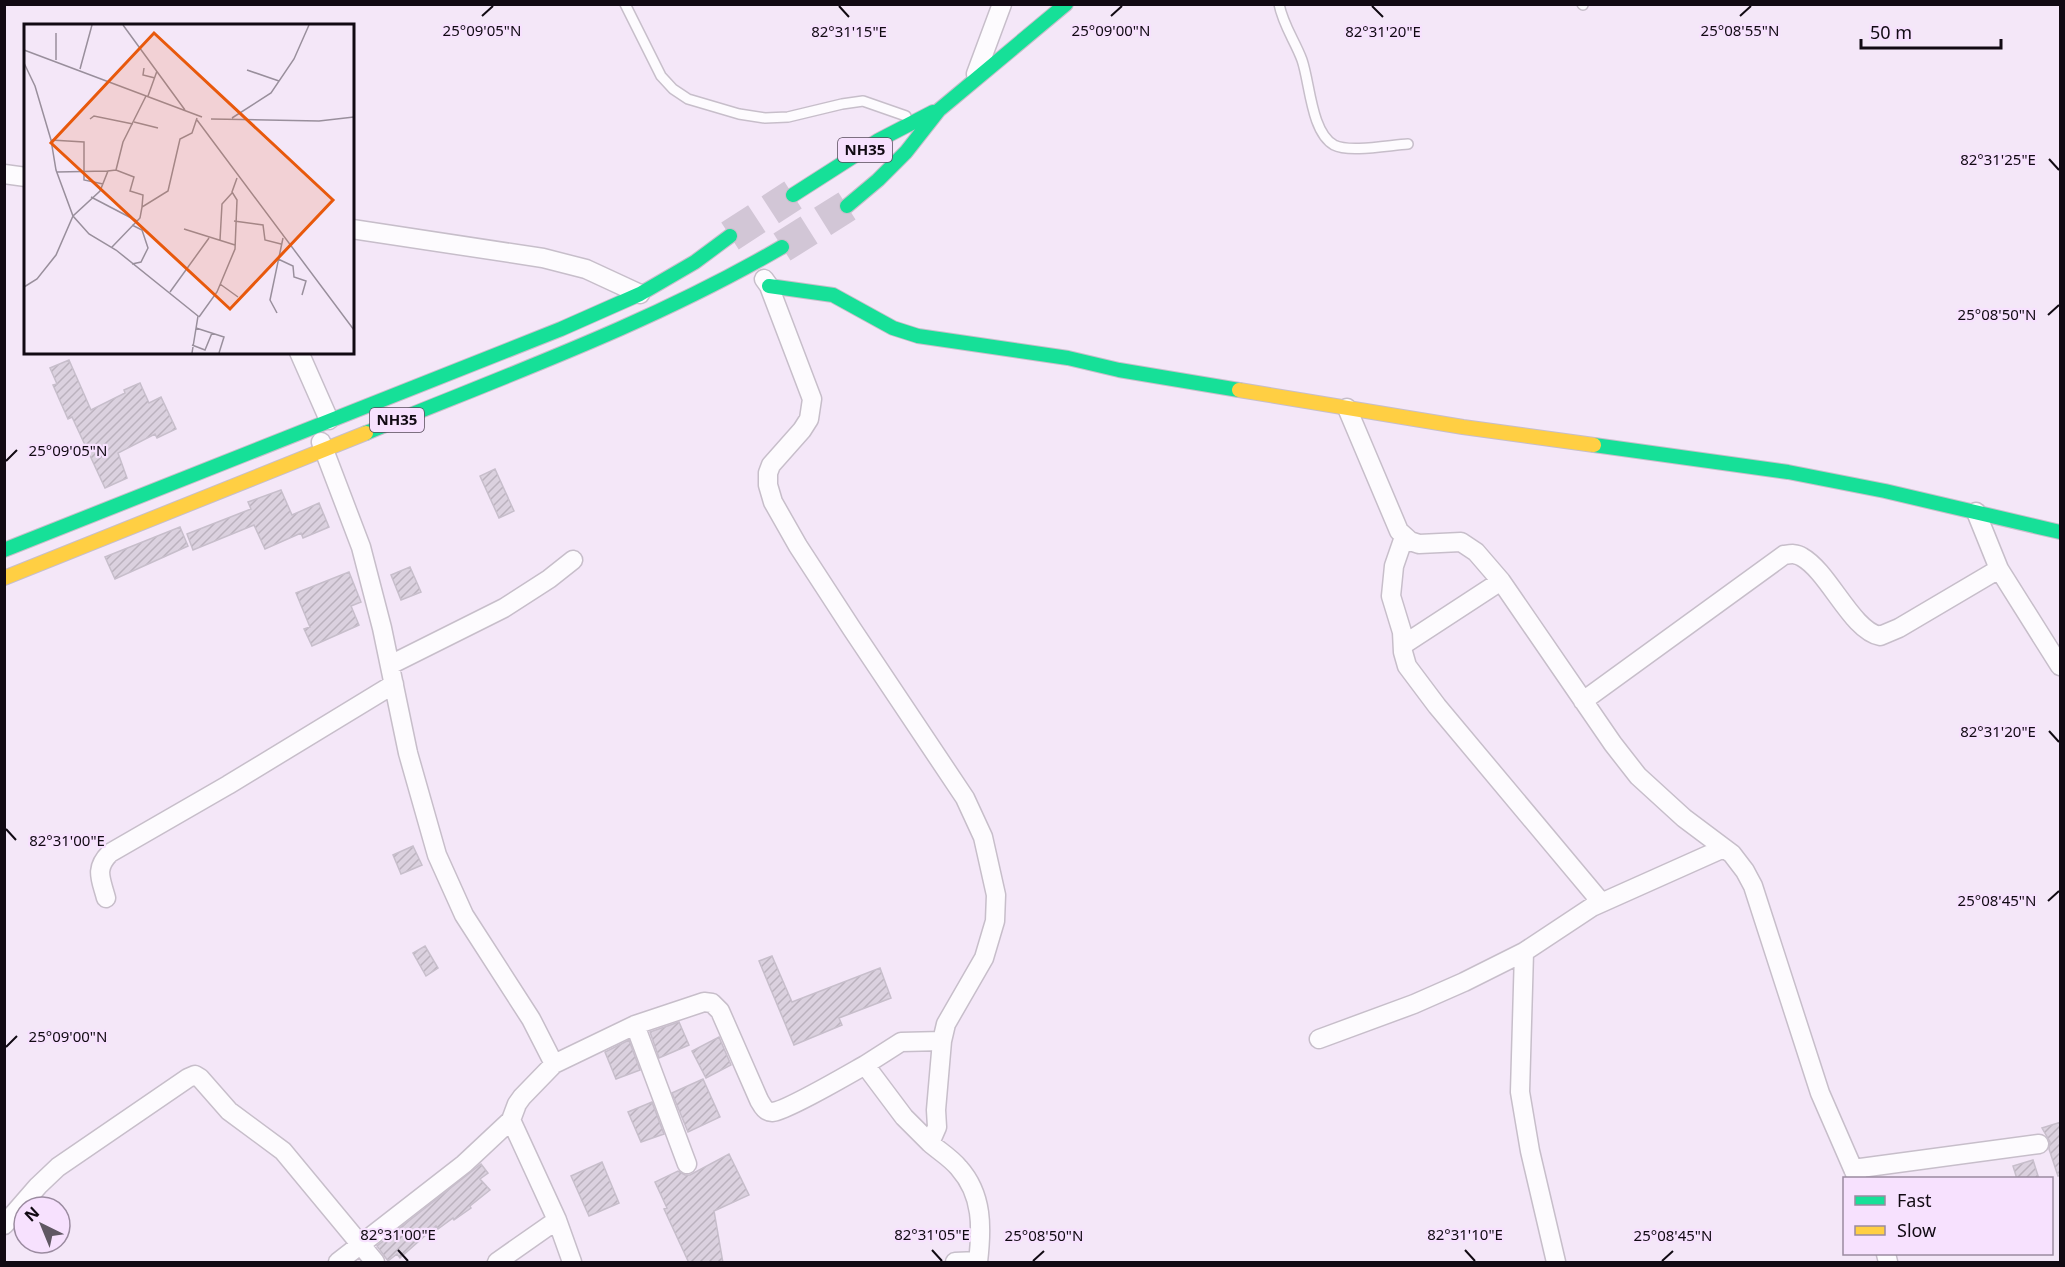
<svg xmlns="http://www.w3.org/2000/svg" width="2065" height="1267" font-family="'Noto Sans',sans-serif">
	<defs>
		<pattern id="building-hatch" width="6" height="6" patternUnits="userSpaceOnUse" patternTransform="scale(1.5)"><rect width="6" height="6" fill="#dbd1df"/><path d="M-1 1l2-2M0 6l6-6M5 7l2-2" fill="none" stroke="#bbb2be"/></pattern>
	</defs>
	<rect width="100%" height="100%" fill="#f4e7f8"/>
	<path fill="url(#building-hatch)" stroke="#c7becb" stroke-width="1.5" d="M 69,360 L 91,410 L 125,393 L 124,390 L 140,383 L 149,403 L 161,397 L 176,429 L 157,438 L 155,434 L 118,453 L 127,478 L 105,488 L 72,417 L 68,419 L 53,385 L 57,384 L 50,368 Z
		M 495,469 L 514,511 L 499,518 L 480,476 Z
		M 281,490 L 292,515 L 319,503 L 329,527 L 303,538 L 301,533 L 265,549 L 254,525 L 193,550 L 187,534 L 251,509 L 248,502 Z
		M 180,527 L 188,546 L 115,579 L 105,557 Z
		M 410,567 L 421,592 L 401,600 L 391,575 Z
		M 349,572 L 361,602 L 351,606 L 359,625 L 312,646 L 304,629 L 310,627 L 296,593 Z
		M 413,846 L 422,865 L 401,874 L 393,855 Z
		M 425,946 L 438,968 L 426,976 L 413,953 Z
		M 772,956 L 792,1002 L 880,968 L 891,998 L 839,1018 L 842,1025 L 794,1045 L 759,961 Z
		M 679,1022 L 689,1045 L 659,1058 L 650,1032 Z
		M 719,1037 L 731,1065 L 706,1078 L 692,1051 Z
		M 629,1040 L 640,1070 L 616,1079 L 605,1052 Z
		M 703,1079 L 720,1117 L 688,1132 L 672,1093 Z
		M 652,1102 L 664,1134 L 641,1142 L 628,1112 Z
		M 2061,1122 L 2061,1175 L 2058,1176 L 2049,1149 L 2050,1142 L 2042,1128 Z
		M 729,1154 L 749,1195 L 714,1211 L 723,1263 L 689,1263 L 664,1209 L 667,1208 L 655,1182 L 678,1171 L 685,1175 L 690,1175 Z
		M 2033,1160 L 2039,1179 L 2017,1179 L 2013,1166 Z
		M 602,1162 L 619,1203 L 589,1216 L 571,1176 Z
		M 481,1164 L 488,1173 L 480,1179 L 490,1190 L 470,1206 L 471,1208 L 454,1220 L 453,1218 L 438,1229 L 436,1226 L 400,1258 L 397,1254 L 388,1261 L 377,1246 Z"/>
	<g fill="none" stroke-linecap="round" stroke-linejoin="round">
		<path stroke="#d2c6d6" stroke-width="32" stroke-dasharray="32 16" stroke-linecap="butt" d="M 730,236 L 793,195
			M 782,247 L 847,206"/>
		<g stroke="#c7beca" stroke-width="12">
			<path id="lane" d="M 625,4 L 661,76 L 673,89 L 688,99 L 739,114 L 765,118 L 788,117 L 842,104 L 863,101 L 906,116
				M 1279,4 C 1283,25 1295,41 1302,60 C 1310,83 1311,132 1334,145 C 1349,153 1390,145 1408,144
				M 1582,4 L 1583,5"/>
		</g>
		<g stroke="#c7beca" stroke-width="21">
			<path id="street" d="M 976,74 L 1002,4
				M 4,174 L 26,177
				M 352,229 L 543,258 L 586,269 L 640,294
				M 764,279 L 769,286 L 812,399 L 809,419 L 802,430 L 771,465 L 768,473 L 768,485 L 773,502 L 798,546 L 852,629 L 965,798 L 983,837 L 996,895 L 995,921 L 984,958 L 946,1024 L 942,1041 L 936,1110 L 937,1127 L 930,1143 C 939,1151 951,1158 959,1168 C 983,1195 982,1228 978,1262
				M 299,352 L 329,420
				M 1347,408 L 1399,531 L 1410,541 L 1419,544 L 1461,542 L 1476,552 L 1501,581 L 1613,744 L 1638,776 L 1684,818 L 1732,854 L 1745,871 L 1753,886 L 1820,1093 L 1857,1178
				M 321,442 L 361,547 L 382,628 L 408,753 L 437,855 L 464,915 L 531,1019 L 554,1064
				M 1976,512 L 1999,569 L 2060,666
				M 1404,537 L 1394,566 L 1391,596 L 1402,632 L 1403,652 L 1407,666 L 1437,706 L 1601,902
				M 1403,645 L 1501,581
				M 390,665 L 504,608 L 549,579 L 573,560
				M 1583,701 L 1784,555 C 1791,554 1796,553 1802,557 C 1829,572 1852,631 1880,636 L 1899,628 L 1999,569
				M 106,898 C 101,879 94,869 110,853 L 228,785 L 394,684
				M 1524,952 L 1520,1092 L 1530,1151 L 1556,1262
				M 635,1025 L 687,1164
				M 1319,1039 L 1414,1004 L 1464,982 L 1524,952 L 1592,907 L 1724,848
				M 865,1065 L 901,1042 L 942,1041
				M 1853,1169 L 2039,1144
				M 4,1225 L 38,1186 L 58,1167 L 188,1078 L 195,1075 L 200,1078 L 229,1111 L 283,1151 L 375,1262
				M 1886,1254 L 1888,1262
				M 338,1262 L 464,1164 L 511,1120
				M 497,1262 L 557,1220
				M 572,1262 L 557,1220 L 511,1120 L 517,1104 L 522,1097 L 554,1064 L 635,1025 L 704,1002 L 712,1003 L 720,1011 L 759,1100 C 762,1105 765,1112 772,1112 C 786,1111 849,1074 865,1065 L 904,1117 L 930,1143
				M 955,1262 L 978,1261"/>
		</g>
		<g stroke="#c7beca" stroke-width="16">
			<path id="fast" d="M 793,195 L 879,140 L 933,112
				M 847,206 L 878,180 L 906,152 L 939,110 L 1066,4
				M 769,286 L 833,295 L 893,328 L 918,336 L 1068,358 L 1119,370 L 1239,390
				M 366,433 C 507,375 650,324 782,247
				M 1594,445 L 1788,472 L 1885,491 L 2060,532
				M 4,550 L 561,329 L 640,294 L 695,262 L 730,236"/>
		</g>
		<g stroke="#c7beca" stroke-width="16">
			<path id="slow" d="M 1239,390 L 1463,427 L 1594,445
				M 4,578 L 366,433"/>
		</g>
		<use href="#lane" stroke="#fdfbfe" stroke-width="9"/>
		<use href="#street" stroke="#fdfbfe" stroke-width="18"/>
		<use href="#fast" stroke="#16e098" stroke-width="14"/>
		<use href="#slow" stroke="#ffcf43" stroke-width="14"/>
	</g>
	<path fill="none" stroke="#110a13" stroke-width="2" d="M 839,6 L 849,17M 1372,6 L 1383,17M 482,16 L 493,6M 1111,16 L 1122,6M 1740,16 L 1751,6M 2049,159 L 2059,170M 2048,315 L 2059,305M 6,461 L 17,450M 2049,731 L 2059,742M 6,829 L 16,840M 2048,901 L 2059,891M 6,1047 L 17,1036M 398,1250 L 408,1261M 932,1250 L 942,1261M 1465,1250 L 1475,1261M 1033,1261 L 1044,1251M 1662,1261 L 1673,1251"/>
	<g text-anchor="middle" stroke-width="4.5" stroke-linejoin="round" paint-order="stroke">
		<g fill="#f7e1fe" stroke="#564a5a" stroke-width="1.5">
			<rect x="838" y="138" width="54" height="24" rx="4.5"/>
			<rect x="370" y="408" width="54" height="24" rx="4.5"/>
		</g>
		<g font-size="15" font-weight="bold" fill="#110a13">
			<text x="865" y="155">NH35</text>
			<text x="397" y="425">NH35</text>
		</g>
	</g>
	<g transform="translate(24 24)">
		<rect width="330" height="330" fill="#f4e7f8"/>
		<path fill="none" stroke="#998f9c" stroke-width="1.5" d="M 99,1 L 161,86M 32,9 L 32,36M 0,26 L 178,93M 0,39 L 11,62 L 27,116 L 32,146 L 49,192 L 65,210 L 92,226 L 174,292 L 168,329M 120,44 L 119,51 L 131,54M 56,45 L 68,1M 223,46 L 255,57M 124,72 L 133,47M 208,94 L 247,69 L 270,35 L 285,1M 66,95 L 70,92 L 109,100M 187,95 L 295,97 L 330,93M 173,96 L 330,306M 110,98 L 134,104M 27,116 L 60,118 L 60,156 L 79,160M 92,146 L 99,118 L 122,72M 33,148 L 84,147M 67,173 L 113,197M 210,197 L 239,201 L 241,216 L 257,220M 160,205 L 211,221M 196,216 L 198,180 L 208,169M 88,223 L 116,194 L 118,183 L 144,167 L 156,115 L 168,109 L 173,94M 254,235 L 269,242 L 270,253 L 282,257 L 278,271M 108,240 L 117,238 L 124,224 L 118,206 L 108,201M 196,260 L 214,273M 0,263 L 13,255 L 32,231 L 49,192 L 76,167 L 84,147 L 92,146 L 110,153 L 106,167 L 119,171 L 118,183M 146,268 L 185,214M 253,289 L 246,276 L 259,214M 175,293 L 193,268 L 211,225 L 213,176 L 208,168 L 213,154M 172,304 L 200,313 L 195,329M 168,321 L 181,326 L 188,309"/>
		<path fill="#e8590c" fill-opacity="0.15" stroke="#e8590c" stroke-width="3" d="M 130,9 L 309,176 L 206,285 L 27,119 Z"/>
		<rect width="330" height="330" fill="none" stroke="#110a13" stroke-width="3"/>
	</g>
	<g font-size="15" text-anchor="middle" fill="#110a13" stroke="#f7e1fe" stroke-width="4.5" stroke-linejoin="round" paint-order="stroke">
		<text x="482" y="36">25°09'05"N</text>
		<text x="1111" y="36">25°09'00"N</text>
		<text x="1740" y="36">25°08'55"N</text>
		<text x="849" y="37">82°31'15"E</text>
		<text x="1383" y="37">82°31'20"E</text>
		<text x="1998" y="165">82°31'25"E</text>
		<text x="1997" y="320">25°08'50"N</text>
		<text x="68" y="456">25°09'05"N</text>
		<text x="1998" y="737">82°31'20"E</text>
		<text x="67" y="846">82°31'00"E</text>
		<text x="1997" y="906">25°08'45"N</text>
		<text x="68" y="1042">25°09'00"N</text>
		<text x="398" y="1240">82°31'00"E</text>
		<text x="932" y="1240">82°31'05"E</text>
		<text x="1465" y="1240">82°31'10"E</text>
		<text x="1044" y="1241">25°08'50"N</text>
		<text x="1673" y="1241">25°08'45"N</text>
	</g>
	<rect width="2065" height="1267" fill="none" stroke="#110a13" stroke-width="12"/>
	<rect x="1843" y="1177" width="210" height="78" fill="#f7e1fe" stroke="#9b8ba0" stroke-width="1.5"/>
	<rect x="1855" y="1196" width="30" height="9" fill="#16e098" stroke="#9b8ba0" stroke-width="1.5"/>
	<text x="1897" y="1207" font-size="18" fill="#110a13">Fast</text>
	<rect x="1855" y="1226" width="30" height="9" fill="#ffcf43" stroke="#9b8ba0" stroke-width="1.5"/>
	<text x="1897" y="1237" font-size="18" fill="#110a13">Slow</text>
	<g transform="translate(42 1225) rotate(317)"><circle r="28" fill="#f7e1fe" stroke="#9b8ba0" stroke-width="1.5"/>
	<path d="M0-4.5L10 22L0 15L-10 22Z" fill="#605763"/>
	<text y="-9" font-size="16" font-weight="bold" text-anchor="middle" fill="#110a13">N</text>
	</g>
	<path d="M1861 39v9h140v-9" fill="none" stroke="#110a13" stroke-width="3"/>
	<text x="1870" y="39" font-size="18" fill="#110a13" stroke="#f7e1fe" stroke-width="4.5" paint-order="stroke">50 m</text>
</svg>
